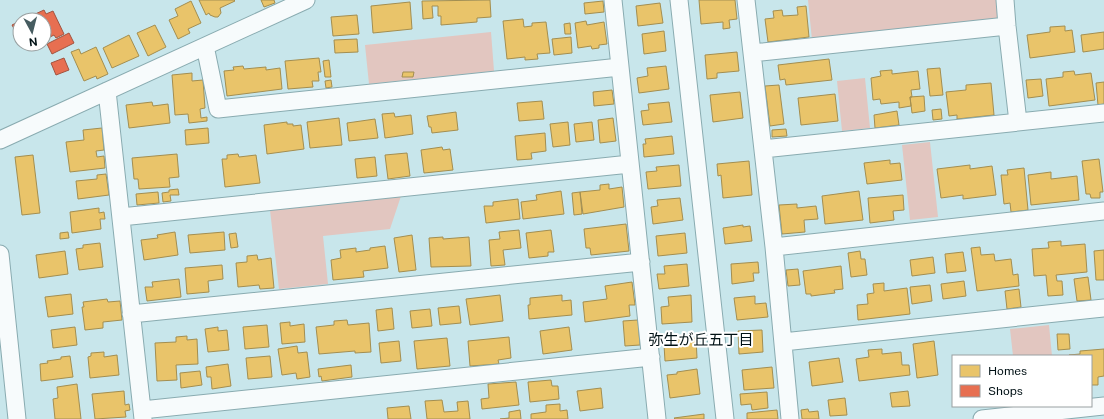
<svg xmlns="http://www.w3.org/2000/svg" width="1104" height="419" font-family="'Public Sans','Noto Sans JP',sans-serif">
	<rect width="100%" height="100%" fill="#c8e6eb"/>
	<path fill="#e2c6c0" d="M 808,0 L 997,0 L 999,15 L 994,21 L 812,40 Z
		M 491,32 L 494,71 L 369,84 L 365,45 Z
		M 865,78 L 870,128 L 842,131 L 837,81 Z
		M 930,142 L 938,217 L 910,220 L 902,145 Z
		M 401,196 L 390,229 L 323,236 L 328,284 L 279,289 L 270,210 Z
		M 1049,325 L 1052,356 L 1013,356 L 1010,329 Z"/>
	<path fill="#e9c46a" stroke="#a38e50" d="M 199,0 L 234,0 L 235,1 L 220,8 L 221,13 L 218,17 L 215,17 L 210,15 L 209,13 L 206,15 Z
		M 261,0 L 274,0 L 275,3 L 264,7 Z
		M 490,0 L 491,17 L 477,18 L 477,22 L 441,25 L 441,16 L 438,16 L 438,6 L 432,6 L 433,18 L 423,19 L 422,1 Z
		M 699,0 L 735,0 L 737,19 L 729,20 L 730,28 L 723,29 L 723,22 L 701,24 Z
		M 191,1 L 201,23 L 188,29 L 190,33 L 178,39 L 169,20 L 178,16 L 175,9 Z
		M 603,1 L 604,12 L 585,14 L 584,3 Z
		M 410,2 L 412,29 L 373,33 L 371,6 Z
		M 660,3 L 663,23 L 638,26 L 636,6 Z
		M 806,6 L 809,37 L 768,42 L 765,19 L 774,18 L 773,11 L 782,10 L 783,16 L 798,15 L 797,7 Z
		M 357,15 L 359,34 L 333,36 L 331,17 Z
		M 523,19 L 524,27 L 532,26 L 532,23 L 546,22 L 550,53 L 537,54 L 538,59 L 525,60 L 525,57 L 507,59 L 503,21 Z
		M 586,21 L 587,25 L 604,22 L 607,44 L 599,45 L 599,48 L 592,49 L 591,46 L 578,48 L 575,23 Z
		M 570,23 L 571,34 L 565,34 L 564,24 Z
		M 155,25 L 166,47 L 148,56 L 137,33 Z
		M 1065,26 L 1065,31 L 1072,30 L 1075,52 L 1030,58 L 1027,35 L 1050,32 L 1050,27 Z
		M 664,31 L 666,51 L 644,54 L 642,34 Z
		M 1104,32 L 1104,49 L 1083,52 L 1081,35 Z
		M 129,35 L 139,56 L 112,68 L 103,48 Z
		M 571,37 L 572,53 L 554,55 L 552,39 Z
		M 357,39 L 358,52 L 335,53 L 334,40 Z
		M 96,47 L 108,74 L 97,79 L 96,76 L 84,81 L 71,52 L 79,49 L 81,54 Z
		M 737,52 L 739,71 L 717,73 L 717,78 L 707,79 L 705,55 Z
		M 319,58 L 321,72 L 318,72 L 319,81 L 312,81 L 313,87 L 288,89 L 285,61 Z
		M 829,59 L 832,80 L 786,85 L 785,79 L 780,80 L 778,65 Z
		M 329,60 L 331,77 L 325,77 L 323,61 Z
		M 243,66 L 244,69 L 266,67 L 266,70 L 280,68 L 282,89 L 227,96 L 224,71 L 234,70 L 233,67 Z
		M 666,66 L 669,89 L 639,93 L 637,78 L 648,76 L 647,68 Z
		M 940,68 L 943,95 L 930,96 L 927,69 Z
		M 892,70 L 892,74 L 918,71 L 920,89 L 911,90 L 912,97 L 910,97 L 911,106 L 899,108 L 899,102 L 881,104 L 880,99 L 873,100 L 871,78 L 881,76 L 880,71 Z
		M 1074,71 L 1075,75 L 1091,73 L 1095,100 L 1049,106 L 1046,79 L 1063,77 L 1063,72 Z
		M 403,72 L 414,72 L 413,77 L 402,77 Z
		M 192,73 L 192,81 L 203,80 L 205,108 L 200,109 L 201,118 L 207,117 L 207,121 L 189,123 L 188,114 L 175,115 L 172,75 Z
		M 1041,79 L 1043,96 L 1028,98 L 1026,80 Z
		M 331,80 L 332,87 L 326,88 L 325,81 Z
		M 1104,82 L 1104,104 L 1098,105 L 1096,83 Z
		M 991,83 L 994,115 L 957,119 L 957,115 L 949,116 L 946,92 L 966,90 L 966,85 Z
		M 779,85 L 784,124 L 770,126 L 765,86 Z
		M 612,90 L 614,104 L 594,106 L 593,92 Z
		M 740,92 L 743,118 L 713,122 L 710,95 Z
		M 835,94 L 838,121 L 801,125 L 798,98 Z
		M 924,96 L 925,111 L 912,113 L 910,97 Z
		M 542,101 L 544,119 L 519,121 L 517,103 Z
		M 152,102 L 153,106 L 168,104 L 170,123 L 129,128 L 126,105 Z
		M 669,102 L 672,122 L 643,125 L 641,111 L 649,110 L 648,104 Z
		M 941,109 L 942,119 L 933,120 L 932,110 Z
		M 897,111 L 899,125 L 875,128 L 874,115 Z
		M 456,112 L 458,130 L 432,133 L 431,127 L 429,127 L 427,116 Z
		M 394,113 L 395,117 L 411,115 L 413,134 L 385,138 L 382,114 Z
		M 339,118 L 342,145 L 310,148 L 307,122 Z
		M 613,118 L 616,141 L 600,143 L 598,120 Z
		M 375,119 L 378,138 L 349,141 L 347,123 Z
		M 287,122 L 287,124 L 293,124 L 293,126 L 301,125 L 304,149 L 267,154 L 264,125 Z
		M 568,122 L 570,145 L 553,147 L 550,124 Z
		M 592,122 L 594,140 L 576,142 L 574,124 Z
		M 102,128 L 104,150 L 96,151 L 97,157 L 104,156 L 105,168 L 70,172 L 66,142 L 84,140 L 83,130 Z
		M 208,128 L 209,143 L 186,145 L 185,130 Z
		M 786,129 L 787,136 L 772,137 L 772,130 Z
		M 545,133 L 546,151 L 531,153 L 532,159 L 517,160 L 515,136 Z
		M 672,136 L 674,154 L 644,157 L 643,144 L 646,144 L 645,139 Z
		M 442,147 L 443,150 L 450,149 L 453,170 L 424,173 L 421,150 Z
		M 407,153 L 410,176 L 388,179 L 385,155 Z
		M 177,154 L 179,177 L 169,178 L 170,187 L 139,189 L 138,179 L 134,179 L 132,158 Z
		M 238,154 L 239,157 L 256,155 L 260,183 L 225,187 L 222,159 L 227,159 L 227,155 Z
		M 33,155 L 40,213 L 22,215 L 15,157 Z
		M 375,157 L 377,176 L 357,178 L 355,159 Z
		M 1099,159 L 1103,192 L 1100,192 L 1100,198 L 1091,198 L 1090,194 L 1086,194 L 1082,161 Z
		M 890,160 L 890,164 L 900,163 L 902,180 L 867,184 L 864,163 Z
		M 749,161 L 752,195 L 723,198 L 721,175 L 718,176 L 717,164 Z
		M 679,165 L 681,186 L 648,189 L 646,172 L 657,171 L 656,167 Z
		M 970,165 L 970,169 L 992,166 L 996,195 L 963,199 L 963,195 L 941,198 L 937,169 Z
		M 1024,168 L 1028,210 L 1011,212 L 1010,203 L 1004,204 L 1001,175 L 1008,175 L 1007,170 Z
		M 1051,172 L 1051,179 L 1077,176 L 1079,200 L 1031,205 L 1028,175 Z
		M 106,174 L 109,195 L 78,199 L 76,181 L 97,179 L 97,175 Z
		M 609,184 L 609,189 L 622,187 L 624,207 L 583,214 L 580,192 L 600,190 L 600,185 Z
		M 178,189 L 179,195 L 170,195 L 171,201 L 163,202 L 162,193 L 169,192 L 169,190 Z
		M 561,191 L 564,214 L 523,219 L 521,202 L 537,200 L 536,195 Z
		M 859,191 L 863,220 L 825,224 L 822,196 Z
		M 158,192 L 159,203 L 137,205 L 136,194 Z
		M 580,192 L 582,214 L 574,215 L 572,193 Z
		M 903,195 L 904,210 L 893,211 L 894,220 L 870,223 L 868,198 Z
		M 680,198 L 683,220 L 653,224 L 651,207 L 658,206 L 657,200 Z
		M 518,199 L 520,219 L 486,223 L 484,206 L 493,206 L 493,202 Z
		M 797,204 L 797,208 L 816,206 L 818,219 L 804,220 L 805,232 L 782,234 L 779,205 Z
		M 99,208 L 99,213 L 104,212 L 105,219 L 100,219 L 101,229 L 72,233 L 70,212 Z
		M 626,224 L 629,251 L 591,255 L 590,248 L 586,248 L 584,229 Z
		M 743,225 L 743,227 L 750,226 L 752,241 L 725,244 L 723,228 Z
		M 519,230 L 521,248 L 503,250 L 505,265 L 491,266 L 489,240 L 500,239 L 499,232 Z
		M 551,230 L 554,252 L 548,252 L 548,256 L 529,258 L 526,233 Z
		M 68,232 L 69,238 L 60,239 L 60,233 Z
		M 175,232 L 178,255 L 144,260 L 141,240 L 158,238 L 157,235 Z
		M 224,232 L 225,250 L 190,253 L 188,235 Z
		M 236,233 L 238,247 L 231,248 L 229,234 Z
		M 685,233 L 687,253 L 658,256 L 656,236 Z
		M 412,235 L 416,270 L 399,272 L 394,238 Z
		M 443,237 L 443,239 L 469,237 L 471,266 L 431,267 L 429,238 Z
		M 1061,241 L 1061,246 L 1085,244 L 1087,272 L 1056,275 L 1057,281 L 1062,281 L 1063,295 L 1048,296 L 1046,275 L 1034,276 L 1032,249 L 1049,248 L 1048,242 Z
		M 100,243 L 103,267 L 79,270 L 76,249 L 83,248 L 83,245 Z
		M 385,246 L 388,268 L 363,271 L 364,277 L 333,280 L 331,260 L 341,258 L 340,250 L 356,248 L 356,252 L 370,250 L 370,248 Z
		M 980,247 L 981,255 L 994,254 L 995,261 L 1011,259 L 1013,275 L 1018,274 L 1019,286 L 977,291 L 971,248 Z
		M 1104,250 L 1104,280 L 1096,280 L 1094,251 Z
		M 65,251 L 68,274 L 39,278 L 36,255 Z
		M 860,251 L 861,259 L 865,259 L 867,275 L 851,277 L 848,253 Z
		M 963,252 L 966,271 L 947,273 L 945,254 Z
		M 257,255 L 258,260 L 271,258 L 274,288 L 260,289 L 259,285 L 238,287 L 236,263 L 247,262 L 247,256 Z
		M 933,257 L 935,273 L 912,276 L 910,260 Z
		M 758,262 L 759,273 L 753,273 L 754,281 L 732,284 L 731,264 Z
		M 687,264 L 689,286 L 659,289 L 657,274 L 665,274 L 664,266 Z
		M 222,265 L 223,279 L 208,281 L 209,292 L 187,294 L 185,268 Z
		M 841,266 L 843,289 L 834,290 L 835,293 L 811,296 L 811,294 L 806,294 L 803,271 Z
		M 798,269 L 800,285 L 788,286 L 786,270 Z
		M 1088,277 L 1091,300 L 1077,301 L 1074,279 Z
		M 179,279 L 181,297 L 147,301 L 145,287 L 153,287 L 152,282 Z
		M 964,281 L 966,296 L 943,299 L 941,284 Z
		M 632,282 L 635,305 L 629,305 L 630,316 L 585,322 L 583,302 L 607,299 L 605,286 Z
		M 884,283 L 884,291 L 907,288 L 910,314 L 858,320 L 857,305 L 868,304 L 867,294 L 874,293 L 873,284 Z
		M 930,285 L 932,301 L 912,304 L 910,287 Z
		M 1019,289 L 1021,307 L 1007,309 L 1005,291 Z
		M 71,294 L 73,314 L 48,317 L 45,297 Z
		M 500,295 L 503,321 L 470,325 L 466,299 Z
		M 562,295 L 562,301 L 571,300 L 572,315 L 529,319 L 528,305 L 530,305 L 530,298 Z
		M 691,295 L 692,322 L 662,324 L 661,307 L 669,306 L 668,297 Z
		M 755,296 L 755,304 L 766,303 L 768,317 L 737,320 L 734,298 Z
		M 107,299 L 108,302 L 120,301 L 122,320 L 103,322 L 103,328 L 85,330 L 82,307 L 84,307 L 83,302 Z
		M 459,306 L 461,323 L 440,325 L 438,308 Z
		M 392,308 L 394,329 L 378,331 L 376,310 Z
		M 430,309 L 432,326 L 412,328 L 410,311 Z
		M 347,320 L 348,325 L 369,323 L 371,352 L 355,353 L 355,351 L 319,354 L 316,327 L 334,325 L 334,321 Z
		M 638,320 L 640,345 L 625,346 L 623,321 Z
		M 290,322 L 290,326 L 304,324 L 305,342 L 282,344 L 280,323 Z
		M 267,325 L 269,347 L 245,349 L 243,327 Z
		M 75,327 L 77,345 L 53,348 L 51,330 Z
		M 218,327 L 218,331 L 227,330 L 229,350 L 208,352 L 205,329 Z
		M 569,327 L 572,350 L 543,354 L 540,331 Z
		M 762,330 L 763,352 L 739,354 L 738,331 Z
		M 1057,334 L 1069,334 L 1070,349 L 1058,350 Z
		M 187,336 L 187,340 L 197,339 L 198,364 L 176,365 L 177,380 L 157,381 L 155,343 L 176,342 L 176,337 Z
		M 509,337 L 511,358 L 498,360 L 499,364 L 470,366 L 468,341 Z
		M 447,338 L 450,366 L 417,369 L 414,341 Z
		M 696,338 L 697,358 L 665,361 L 664,345 L 672,345 L 672,340 Z
		M 399,341 L 401,361 L 381,363 L 379,343 Z
		M 934,341 L 938,375 L 917,378 L 913,344 Z
		M 297,346 L 298,353 L 307,352 L 310,377 L 297,379 L 296,373 L 282,375 L 278,349 Z
		M 882,349 L 882,354 L 901,352 L 902,365 L 909,365 L 910,375 L 859,381 L 856,359 L 869,357 L 868,350 Z
		M 1104,349 L 1104,376 L 1098,377 L 1098,385 L 1091,385 L 1091,356 L 1069,355 L 1080,354 L 1080,351 Z
		M 104,352 L 104,357 L 117,355 L 119,375 L 90,378 L 88,357 L 91,356 L 91,353 Z
		M 70,356 L 73,377 L 41,381 L 40,364 L 48,363 L 47,361 L 61,359 L 61,357 Z
		M 270,356 L 272,377 L 248,379 L 246,358 Z
		M 839,358 L 843,382 L 812,386 L 809,362 Z
		M 228,364 L 231,386 L 212,389 L 211,377 L 207,377 L 206,367 Z
		M 351,365 L 352,377 L 322,381 L 321,376 L 319,377 L 318,369 Z
		M 772,367 L 774,388 L 744,390 L 742,370 Z
		M 697,369 L 700,394 L 670,398 L 667,375 L 677,374 L 677,372 Z
		M 200,371 L 202,385 L 181,388 L 180,373 Z
		M 551,380 L 552,386 L 558,386 L 559,399 L 530,402 L 528,382 Z
		M 516,382 L 519,405 L 482,409 L 481,399 L 489,398 L 488,384 Z
		M 77,384 L 81,419 L 55,419 L 53,399 L 58,398 L 57,387 Z
		M 601,388 L 603,408 L 580,411 L 577,391 Z
		M 124,391 L 125,405 L 129,404 L 130,410 L 125,411 L 126,417 L 95,419 L 92,394 Z
		M 908,391 L 910,406 L 892,407 L 890,393 Z
		M 767,392 L 768,408 L 752,410 L 751,404 L 741,405 L 740,394 Z
		M 845,398 L 847,415 L 830,416 L 828,400 Z
		M 442,400 L 444,412 L 458,411 L 457,402 L 468,401 L 470,419 L 427,419 L 425,401 Z
		M 560,404 L 560,411 L 567,410 L 568,419 L 531,419 L 531,414 L 546,412 L 546,405 Z
		M 409,406 L 411,419 L 388,419 L 387,408 Z
		M 808,409 L 809,412 L 818,411 L 819,419 L 802,419 L 801,410 Z
		M 520,410 L 521,419 L 500,419 L 509,418 L 509,412 Z
		M 777,410 L 778,419 L 747,419 L 747,413 Z
		M 704,414 L 704,419 L 675,419 L 674,418 Z"/>
	<path fill="#e76f51" stroke="#a2533f" d="M 44,10 L 46,14 L 53,11 L 64,34 L 56,38 L 54,35 L 44,40 L 44,20 L 22,20 Z
		M 20,21 L 20,40 L 12,25 Z
		M 69,33 L 74,43 L 52,54 L 47,44 Z
		M 64,58 L 69,70 L 56,75 L 51,63 Z"/>
	<g fill="none" stroke-linecap="round" stroke-linejoin="round">
		<g stroke="#89abb0" stroke-width="19">
			<path id="minor" d="M 613,0 L 657,419
				M 679,0 L 725,419
				M 746,0 L 774,247 L 790,419
				M 1005,0 L 1007,26 L 1018,122
				M 205,46 L 218,109 L 620,67
				M 752,53 L 1007,26
				M 107,91 L 143,419
				M 0,140 L 306,0
				M 763,149 L 1104,113
				M 121,217 L 630,164
				M 774,247 L 1104,211
				M 0,254 L 17,419
				M 131,314 L 641,262
				M 783,342 L 1104,308
				M 142,410 L 651,357
				M 982,419 L 1104,406"/>
		</g>
		<use href="#minor" stroke="#f7fbfc" stroke-width="17"/>
	</g>
	<g text-anchor="middle" stroke-width="4" stroke-linejoin="round" paint-order="stroke">
		<g font-size="15" fill="#001115" stroke="#fff">
			<text x="701" y="345">弥生が丘五丁目</text>
		</g>
	</g>
	<rect x="952" y="355" width="140" height="52" fill="#ffffff" stroke="#99a0a1"/>
	<rect x="960" y="365" width="20" height="12" fill="#e9c46a" stroke="#99a0a1"/>
	<text x="988" y="375" font-size="12" fill="#001115">Homes</text>
	<rect x="960" y="385" width="20" height="12" fill="#e76f51" stroke="#99a0a1"/>
	<text x="988" y="395" font-size="12" fill="#001115">Shops</text>
	<g transform="translate(32 32) rotate(173)"><circle r="19" fill="#ffffff" stroke="#99a0a1"/>
	<path d="M0-3L7 15L0 10L-7 15Z" fill="#465c60"/>
	<text y="-6" font-size="11" font-weight="bold" text-anchor="middle" fill="#001115">N</text>
	</g>
</svg>
